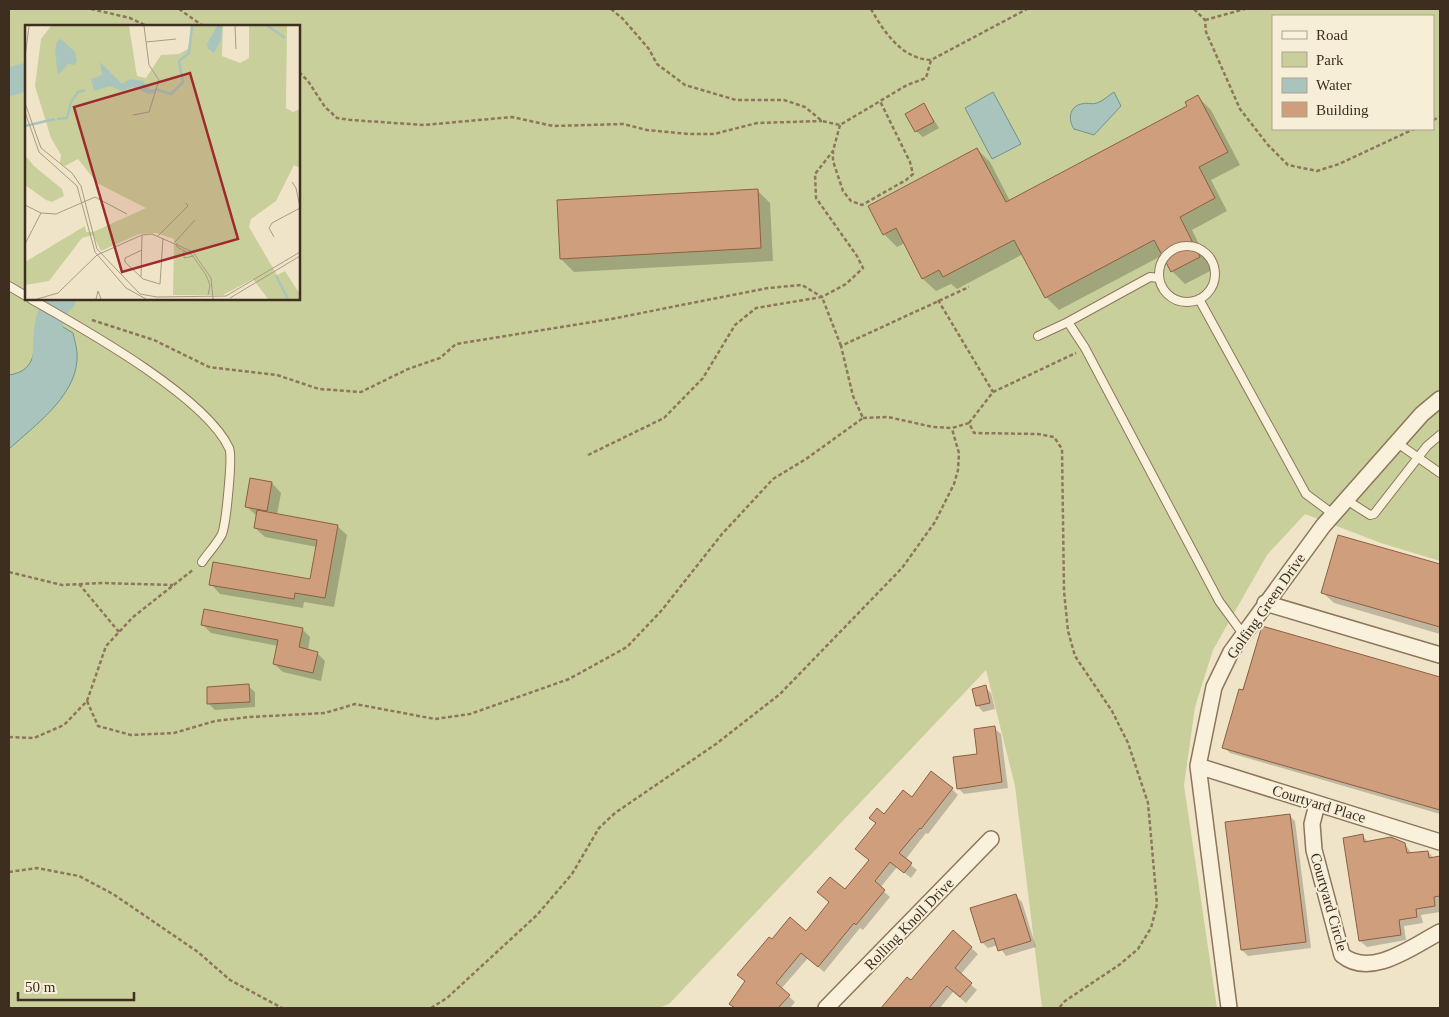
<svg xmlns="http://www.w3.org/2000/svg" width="1449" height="1017" font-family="'Times New Roman',serif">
	<rect width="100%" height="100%" fill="#f0e4c8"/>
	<path fill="#c9cf9b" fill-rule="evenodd" d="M 9,9 L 1440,9 L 1440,561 L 1381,543 L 1305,514 L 1267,555 L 1213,650 L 1195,707 L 1184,785 L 1217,1008 L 1042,1008 L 1015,786 L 986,670 L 669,1004 L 659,1008 L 9,1008 ZM 1273,16 L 1433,16 L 1433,129 L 1273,129 ZM 26,26 L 299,26 L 299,299 L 26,299 Z"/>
	<path fill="#a9c4bc" stroke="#6f938a" d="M 993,92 L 1021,144 L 992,159 L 965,108 Z
		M 1114,92 L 1121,106 L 1094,135 L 1074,129 C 1068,120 1069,107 1081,104 C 1087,102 1093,105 1097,103 C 1103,101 1109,95 1114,92 Z
		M 45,316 L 73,333 C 75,342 78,352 77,360 C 75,397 34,426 9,449 L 9,375 C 38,371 34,347 37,323 Z"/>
	<path fill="#0003" d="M 1198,97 L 1211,110 L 1240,165 L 1211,180 L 1227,211 L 1192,230 L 1212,270 L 1185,284 L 1172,271 L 1163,255 L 1059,310 L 1046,297 L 1023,254 L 957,289 L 951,284 L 936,291 L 923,279 L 905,243 L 897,247 L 884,234 L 977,149 L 990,162 L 1010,201 L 1188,107 Z
		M 924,105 L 939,128 L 923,137 L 916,131 Z
		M 757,190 L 770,203 L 773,261 L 574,272 L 561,259 L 558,201 Z
		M 272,483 L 281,493 L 277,515 L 337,526 L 347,535 L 334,607 L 304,602 L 303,608 L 220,594 L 211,584 L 311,581 L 317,547 L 265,537 L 255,528 L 257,516 L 246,506 Z
		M 1339,537 L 1440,566 L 1440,634 L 1334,603 L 1323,593 Z
		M 203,625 L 302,629 L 310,637 L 308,651 L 317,653 L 325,661 L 321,681 L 283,672 L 274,664 L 278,646 L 211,633 Z
		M 1262,628 L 1440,679 L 1440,814 L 1230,753 L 1224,747 Z
		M 248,686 L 255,692 L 255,707 L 215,710 L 209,704 Z
		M 985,687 L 991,693 L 995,709 L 983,712 L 977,705 Z
		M 994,728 L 1001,734 L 1008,788 L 964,794 L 958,788 Z
		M 952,789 L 958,795 L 928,834 L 926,833 L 905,860 L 917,870 L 911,878 L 897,867 L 880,888 L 890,897 L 863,930 L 860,928 L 824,972 L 808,958 L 781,989 L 795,1002 L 790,1008 L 733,1008 L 772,941 L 806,933 L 870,861 L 877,824 L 870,818 L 885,816 L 912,799 Z
		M 1289,815 L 1295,821 L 1311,948 L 1248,956 L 1242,950 Z
		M 1362,836 L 1369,842 L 1405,844 L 1412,854 L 1428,852 L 1434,858 L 1440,858 L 1440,912 L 1421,915 L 1423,923 L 1404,926 L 1406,940 L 1367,947 L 1360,941 Z
		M 1016,896 L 1022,902 L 1036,947 L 1006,956 L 998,945 L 988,948 L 982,942 Z
		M 953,932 L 978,954 L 960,975 L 977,990 L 966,1003 L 953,992 L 940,1008 L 883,1008 L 907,979 L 911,982 Z"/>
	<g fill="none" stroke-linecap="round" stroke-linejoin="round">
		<path stroke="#a9c4bc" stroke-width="28" d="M 9,82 L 26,77
			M 9,414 C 18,405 35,395 40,384 C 54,358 38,321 62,299"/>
	</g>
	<path fill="#cf9f7d" stroke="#8d5f41" d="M 1198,95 L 1228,152 L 1199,167 L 1215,198 L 1180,217 L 1200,257 L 1171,272 L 1154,240 L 1045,298 L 1014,240 L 943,277 L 939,270 L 922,279 L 896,228 L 883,235 L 868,206 L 977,148 L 1006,202 L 1187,106 L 1185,102 Z
		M 924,103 L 934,122 L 915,132 L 905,114 Z
		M 758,189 L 761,248 L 560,259 L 557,200 Z
		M 250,478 L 272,482 L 267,511 L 245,507 Z
		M 257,510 L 338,525 L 325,598 L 295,593 L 294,599 L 209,585 L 213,562 L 310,579 L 317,540 L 254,528 Z
		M 1338,535 L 1440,564 L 1440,627 L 1321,593 Z
		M 204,609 L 303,628 L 299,647 L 318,652 L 313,673 L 273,664 L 278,640 L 201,625 Z
		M 1262,626 L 1440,677 L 1440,810 L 1222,748 L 1239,689 L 1243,690 Z
		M 249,684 L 250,702 L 207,704 L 207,687 Z
		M 986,685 L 990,703 L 976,706 L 972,689 Z
		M 995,726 L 1002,782 L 957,789 L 953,757 L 977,754 L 974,729 Z
		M 931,771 L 953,788 L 921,829 L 920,828 L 899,853 L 912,863 L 904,873 L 890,862 L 875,881 L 885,890 L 856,925 L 854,923 L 818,967 L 801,953 L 776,983 L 790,995 L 778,1008 L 735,1008 L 729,1004 L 745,981 L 737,975 L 769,937 L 772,939 L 790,917 L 806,931 L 829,902 L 817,892 L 830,877 L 845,889 L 869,860 L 855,849 L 876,823 L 869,818 L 877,808 L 884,814 L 903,790 L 912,797 Z
		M 1290,814 L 1306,942 L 1241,950 L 1225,822 Z
		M 1363,834 L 1364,842 L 1391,837 L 1405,843 L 1407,853 L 1428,851 L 1429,858 L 1440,856 L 1440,896 L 1434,897 L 1435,906 L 1416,909 L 1417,917 L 1399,920 L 1401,935 L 1359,941 L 1343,838 Z
		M 1016,894 L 1031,941 L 998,951 L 994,938 L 981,943 L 970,908 Z
		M 953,930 L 972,947 L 955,968 L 972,983 L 960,997 L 947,986 L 929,1008 L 881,1008 L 907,977 L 911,980 Z"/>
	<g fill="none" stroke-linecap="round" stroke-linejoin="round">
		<g stroke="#8d765c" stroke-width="10">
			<path id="service" d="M1159 274a28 28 0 1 1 56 0a28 28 0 1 1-56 0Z
				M 9,286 L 26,296
				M 31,299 C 82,328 205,396 229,448 C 233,455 226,524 222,534 C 217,544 208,553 202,562
				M 1199,299 L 1306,494 L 1333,514
				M 1068,322 L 1150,277 L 1159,278
				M 1038,336 L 1068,322 L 1085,348 L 1219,601 L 1243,634
				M 1396,442 L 1440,473
				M 1345,499 L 1370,515 L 1374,514 L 1427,446 L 1440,435"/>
		</g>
		<g stroke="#8d765c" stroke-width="18">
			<path id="minor" d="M 1265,603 L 1440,655
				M 1198,766 L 1440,842
				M 1317,804 L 1312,824 L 1314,850 L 1342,955 C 1371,979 1413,946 1440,932
				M 826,1008 L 991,839
				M 1229,1008 L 1198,766 L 1214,687 L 1231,652 L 1323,526 L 1422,414 L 1440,399"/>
		</g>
		<path stroke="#8d765c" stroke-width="2.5" stroke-dasharray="4 2.5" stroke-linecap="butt" d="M 91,9 L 130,18 L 147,26
			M 179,9 L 203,26
			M 611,9 L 623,19 L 649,49 L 657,64 L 685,85 L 736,100 L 784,100 L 805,107 L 822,121 L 840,125 L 907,85 L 926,78 L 931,60
			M 871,9 C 884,32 902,59 931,60 L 1027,9
			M 1194,9 L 1205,20 L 1206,32 L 1240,109 L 1268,145 L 1288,165 L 1317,171 L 1339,164 L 1414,129
			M 1205,20 L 1245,9
			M 299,72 L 308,81 L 325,107 L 337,118 L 351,120 L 424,125 L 512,117 L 553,126 L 623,124 L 647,130 L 688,134 L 714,134 L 757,123 L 822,121
			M 1433,120 L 1440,117
			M 840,125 L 833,151 L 833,161 L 843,191 L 851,201 L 862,205 L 906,180 L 913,174 L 910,162 L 880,101
			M 938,300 L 993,392
			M 92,320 L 154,340 L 209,367 L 277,375 L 319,389 L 361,392 L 408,369 L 440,358 L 456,344 L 611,319 L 768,288 L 802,285 L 822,297 L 846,284 L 863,268 L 857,256 L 816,198 L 815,174 L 833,151
			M 863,418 L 888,417 L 933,427 L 952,428 L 969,423 L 974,433 L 1038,434 L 1054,437 L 1062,449 L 1064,591 L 1068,631 L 1075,656 L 1112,711 L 1128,743 L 1148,803 L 1157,904 L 1151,928 L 1138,949 L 1119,965 L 1065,1001 L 1059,1008
			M 969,423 L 993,392 L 1076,353
			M 588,455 L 664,418 L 703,378 L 735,325 L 756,308 L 822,297 L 841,346
			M 9,572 L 62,585 L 101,583 L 173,585
			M 79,584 L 119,632
			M 87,701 L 98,726 L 131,735 L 174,733 L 215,721 L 250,717 L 325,713 L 355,704 L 435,719 L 470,714 L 569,679 L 627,647 L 662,610 L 722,534 L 773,479 L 806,459 L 863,418 L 853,396 L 841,346 L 969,287
			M 9,737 L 34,738 L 64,725 L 87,701 L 106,646 L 133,617 L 194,569
			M 9,872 L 37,868 L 79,876 L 113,894 L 198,952 L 230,980 L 282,1008
			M 431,1008 L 447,998 L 537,915 L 572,874 L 599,828 L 615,813 L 716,744 L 780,694 L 902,568 L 935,522 L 954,484 L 958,470 L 959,453 L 952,429"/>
		<use href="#service" stroke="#faf1dc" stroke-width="8"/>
		<use href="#minor" stroke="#faf1dc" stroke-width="15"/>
	</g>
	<g text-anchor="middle" stroke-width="4" stroke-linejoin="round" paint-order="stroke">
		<g font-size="15" fill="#3d2e20" stroke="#f7eed8">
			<text transform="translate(1266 606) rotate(-55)" y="5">Golfing Green Drive</text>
			<text transform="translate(1319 804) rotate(17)" y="5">Courtyard Place</text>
			<text transform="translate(1329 902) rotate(74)" y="5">Courtyard Circle</text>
			<text transform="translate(909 924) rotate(-46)" y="5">Rolling Knoll Drive</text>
		</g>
	</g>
	<g transform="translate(25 25)">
		<rect width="275" height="275" fill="#f0e4c8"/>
		<path d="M 26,1 L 104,1 L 112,51 L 121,53 L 136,30 L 154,29 L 163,24 L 167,1 L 198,1 L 197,31 L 215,38 L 224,33 L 224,1 L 262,1 L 261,83 L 268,87 L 275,84 L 275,143 L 269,140 L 251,176 L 226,194 L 224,202 L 252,250 L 260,246 L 275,269 L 275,274 L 243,274 L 228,254 L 198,270 L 148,270 L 149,214 L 131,208 L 114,209 L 76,226 L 68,210 L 57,213 L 24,256 L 0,260 L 0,237 L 60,201 L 61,207 L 68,207 L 121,183 L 72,158 L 53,134 L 40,141 L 35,138 L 36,130 L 26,113 L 10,61 L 16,14 ZM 0,130 L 9,141 L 37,164 L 39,171 L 27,177 L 21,175 L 0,160 Z" fill="#c9cf9b"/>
		<path d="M 192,1 L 197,1 L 196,15 L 189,28 L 183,24 L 182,19 ZM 36,14 L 50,27 L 52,37 L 49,40 L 43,39 L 33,50 L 30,27 L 32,16 ZM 75,37 L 97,59 L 105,54 L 118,56 L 125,64 L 131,64 L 130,68 L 124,69 L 108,62 L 97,66 L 85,61 L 69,66 L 66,54 L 77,50 Z" fill="#a9c4bc"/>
		<path fill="none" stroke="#a9c4bc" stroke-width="2.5" d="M 243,1 L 260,13M 130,64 L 146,69 L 158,57 L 154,36 L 164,28 L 167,1M 32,94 L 42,93 L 46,77 L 53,67 L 60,65M 0,101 L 30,94M 251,251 L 263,274"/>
		<path fill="none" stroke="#a89b85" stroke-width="1" d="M 210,1 L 211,24M 121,17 L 151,14M 0,32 L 4,1M 0,78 L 16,123 L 47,148 L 56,161 L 72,224 L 115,269 L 132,272 L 201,271 L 275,227M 0,87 L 14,127 L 52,161 L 70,227 L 101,263 L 121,274M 108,90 L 124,87 L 134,55 L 124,40 L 119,1M 267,157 L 271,163 L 275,182M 0,180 L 16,188 L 31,189 L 70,172 L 102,189M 133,211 L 163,181 L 161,178M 249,212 L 244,203 L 247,198 L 275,183M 150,217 L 170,195M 152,218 L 152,222 L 167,230 L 181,250 L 185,260 L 183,270M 0,219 L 16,188M 117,225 L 100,233 L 100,237 L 118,254 L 135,259 L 138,213M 159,225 L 159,233 L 169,231M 116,252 L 117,210M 205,273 L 275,231M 12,274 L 33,268 L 72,230 L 117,210 L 127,209 L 168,227 L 186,253 L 188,274M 71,274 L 73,266 L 76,274"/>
		<path fill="#9e2a2b" fill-opacity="0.15" stroke="#9e2a2b" stroke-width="2.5" d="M 165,48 L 213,214 L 97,247 L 49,82 Z"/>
		<rect width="275" height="275" fill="none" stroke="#3d2e20" stroke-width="2.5"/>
	</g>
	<rect width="1449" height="1017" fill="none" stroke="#3d2e20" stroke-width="20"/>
	<rect x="1272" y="15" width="162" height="115" fill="#f7eed8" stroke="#ada18e"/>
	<rect x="1282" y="31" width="25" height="8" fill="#faf1dc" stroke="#ada18e"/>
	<text x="1316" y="40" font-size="15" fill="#3d2e20">Road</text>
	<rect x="1282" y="52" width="25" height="15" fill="#c9cf9b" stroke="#ada18e"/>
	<text x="1316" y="65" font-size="15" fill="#3d2e20">Park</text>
	<rect x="1282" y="78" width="25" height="15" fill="#a9c4bc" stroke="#ada18e"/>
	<text x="1316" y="90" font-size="15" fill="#3d2e20">Water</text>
	<rect x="1282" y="102" width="25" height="15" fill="#cf9f7d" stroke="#ada18e"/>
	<text x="1316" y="115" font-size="15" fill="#3d2e20">Building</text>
	<path d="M18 992v8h116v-8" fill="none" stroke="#3d2e20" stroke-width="2.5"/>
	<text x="25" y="992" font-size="15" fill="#3d2e20" stroke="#f7eed8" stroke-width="4" paint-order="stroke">50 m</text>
</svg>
